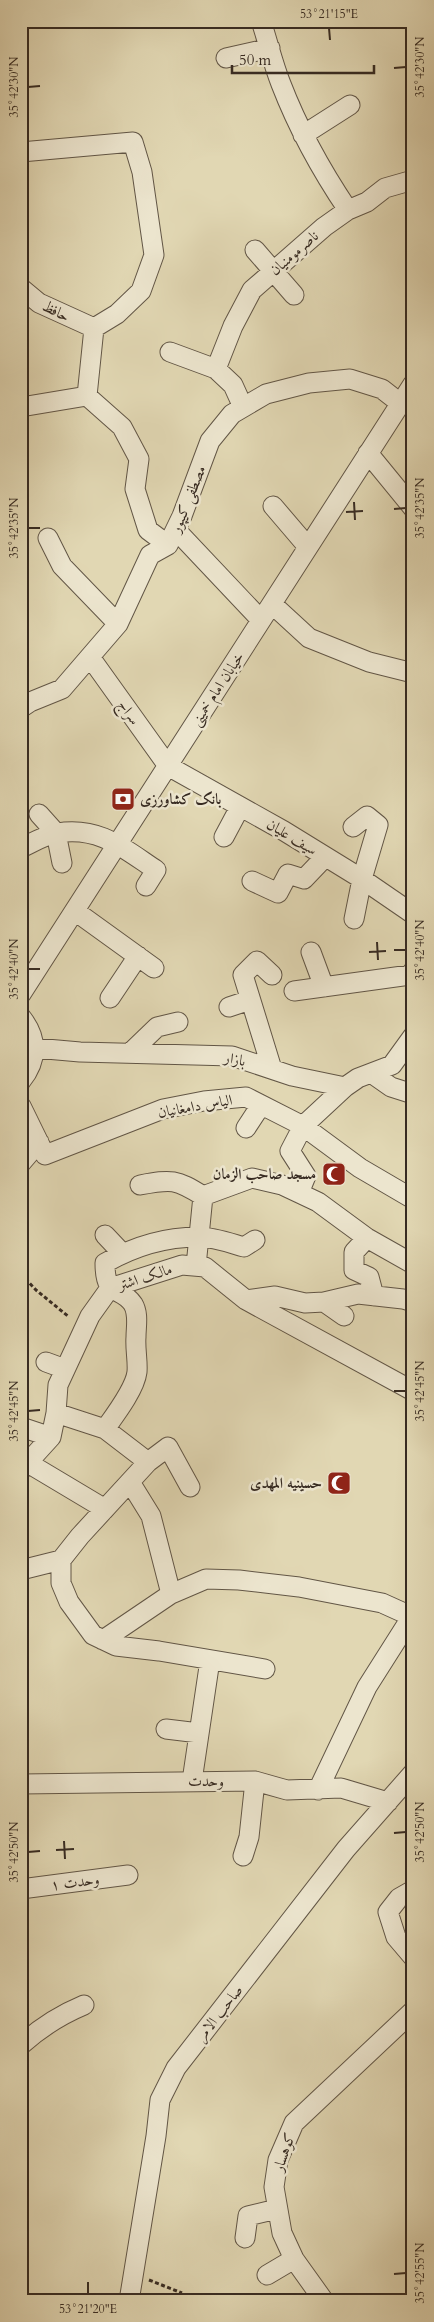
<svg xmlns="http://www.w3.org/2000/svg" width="434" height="2322" font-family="Cardo,Amiri,serif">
	<rect width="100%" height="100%" fill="#e1d7b3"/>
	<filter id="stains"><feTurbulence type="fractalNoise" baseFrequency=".004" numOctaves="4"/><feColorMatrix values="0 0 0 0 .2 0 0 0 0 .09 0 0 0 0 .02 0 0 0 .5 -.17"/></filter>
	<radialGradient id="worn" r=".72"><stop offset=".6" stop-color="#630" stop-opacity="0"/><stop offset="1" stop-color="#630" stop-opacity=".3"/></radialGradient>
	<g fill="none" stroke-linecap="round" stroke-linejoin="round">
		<g stroke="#625646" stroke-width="21">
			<path id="minor" d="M 261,21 C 268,42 273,64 281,84 C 298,128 321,170 348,210
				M 226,58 L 270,48
				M 303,135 L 350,105
				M 21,152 L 133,142 L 142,172 L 154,255 L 141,291 L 117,314 L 94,328 L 87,396
				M 255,250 L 294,295
				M 21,288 L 39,303 L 94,328
				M 170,352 L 216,369 L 233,385 L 243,407
				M 216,369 L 233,326 L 252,290 L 324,227 L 348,210 L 367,202 L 385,188 L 413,180
				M 21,407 L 87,396 L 122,427 L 139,459 L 135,489 L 148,530 L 168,545
				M 368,453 L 413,508
				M 273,506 L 308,547
				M 176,530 L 261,620
				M 48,538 L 62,566 L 118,624
				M 272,604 L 309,638 L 369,662 L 413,673
				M 90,657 L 168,766 L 284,831 L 362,879 L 413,914
				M 21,708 L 30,702 L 62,689 L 118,624 L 150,555 L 168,545 L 182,516 L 210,441 L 232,414 L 266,394 L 309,383 L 350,379 L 382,389 L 400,403
				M 39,814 L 56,833 L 62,863
				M 353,827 L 367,816 L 378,825 L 362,879 L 354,919
				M 224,837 L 240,807
				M 21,848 C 32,843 45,835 57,833 C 99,826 123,848 156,870 L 146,886
				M 252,881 L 278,893 L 288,874 L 304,879 L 325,857
				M 75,911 L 154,968
				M 311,952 L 324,987
				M 294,991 L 410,975 L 413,971
				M 21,994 L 413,384
				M 110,998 L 138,956
				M 229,1007 L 250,1000
				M 21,1017 C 38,1038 38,1060 21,1081
				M 35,1048 L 80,1052 L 232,1056 L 292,1076 L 345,1087 L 358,1078 L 392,1065 L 413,1036
				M 130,1053 L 157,1027 L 178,1022
				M 272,1069 L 243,975 L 257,961 L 272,975
				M 371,1073 L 391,1087 L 413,1094
				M 21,1106 L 45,1155 L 163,1109 L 204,1101 L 246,1097 L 303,1126 L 360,1168 L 413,1199
				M 246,1128 L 261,1105
				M 21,1163 L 39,1142
				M 140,1185 C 172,1179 176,1179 203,1196 L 252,1178 L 282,1185 L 318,1202 L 367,1238 L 413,1264
				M 299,1193 L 306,1176 L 290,1151 L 303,1126 L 345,1087
				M 105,1235 L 122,1253
				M 367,1238 L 354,1252 L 354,1270 L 369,1277 L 374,1296
				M 196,1266 L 203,1196
				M 246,1300 L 275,1296 L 305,1303 L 324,1302 L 358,1294 L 403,1299 L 413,1302
				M 324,1302 L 344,1316
				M 46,1362 L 65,1369
				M 56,1413 L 105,1429 L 148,1462
				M 21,1427 L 51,1437
				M 105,1429 C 115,1415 135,1389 137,1372 C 138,1361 135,1349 136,1337 C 136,1326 139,1314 133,1304 C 120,1285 105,1299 105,1263 C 133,1247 166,1237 198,1237 C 214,1237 230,1243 244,1247 L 255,1240
				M 28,1463 L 105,1509
				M 21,1470 L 51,1437 L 56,1413 L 58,1385 L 90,1316 L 110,1288 L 182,1265 L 205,1267 L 246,1300 L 413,1391
				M 130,1482 L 151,1516 L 171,1594
				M 190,1487 L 168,1447 L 148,1462 L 80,1536 L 61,1560 L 61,1583 L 69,1602 L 93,1635 L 116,1646 L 159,1651 L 265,1669
				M 21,1570 L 61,1560
				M 103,1640 L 171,1594 L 206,1579 L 239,1580 L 299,1587 L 382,1603 L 413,1617
				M 166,1729 L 199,1733
				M 192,1781 L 210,1660
				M 21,1784 L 255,1781 L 287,1790 L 341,1788 L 388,1802
				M 318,1790 L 367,1687 L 412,1616
				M 243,1856 L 249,1837 L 255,1781
				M 21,1889 L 128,1875
				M 413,1890 L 399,1898 L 388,1912 L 396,1937 L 413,1957
				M 21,2045 C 41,2027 60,2015 84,2005
				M 245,2238 L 248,2216 L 277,2209
				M 267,2275 L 294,2259
				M 129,2301 L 156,2136 L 160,2100 L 176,2068 L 346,1849 L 413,1773
				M 324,2301 L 294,2259 L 282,2233 L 274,2187 L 278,2160 L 294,2123 L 413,2011"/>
		</g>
		<path stroke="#372b22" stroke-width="3" stroke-dasharray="4 2.5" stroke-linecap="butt" d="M 21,1274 L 36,1290 L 69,1317
			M 149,2280 L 182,2293"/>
		<use href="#minor" stroke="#ece5ce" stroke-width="19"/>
	</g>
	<path fill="none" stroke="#372b22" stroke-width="2" d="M 329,28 L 330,40M 394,68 L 406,67M 28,87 L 40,86M 354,502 L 355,520M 394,509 L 406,508M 346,512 L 363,511M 28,528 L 40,528M 377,942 L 378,960M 394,950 L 406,950M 369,952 L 386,951M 28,969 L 40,969M 394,1391 L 406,1391M 28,1411 L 40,1410M 394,1833 L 406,1832M 64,1841 L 65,1859M 56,1850 L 74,1849M 28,1852 L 40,1851M 394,2274 L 406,2273M 88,2282 L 88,2294"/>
	<defs>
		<g id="bank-square" transform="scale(1.25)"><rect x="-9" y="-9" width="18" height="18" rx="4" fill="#8f2418" stroke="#ece5ce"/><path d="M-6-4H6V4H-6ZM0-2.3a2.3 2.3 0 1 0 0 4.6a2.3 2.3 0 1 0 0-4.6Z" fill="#fff"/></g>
		<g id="mosque-square" transform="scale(1.25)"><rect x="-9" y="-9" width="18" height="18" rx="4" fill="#8f2418" stroke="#ece5ce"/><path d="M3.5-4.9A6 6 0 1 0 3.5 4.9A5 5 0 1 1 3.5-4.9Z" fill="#fff"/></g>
	</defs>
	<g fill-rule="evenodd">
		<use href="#bank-square" x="123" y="799"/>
		<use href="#mosque-square" x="334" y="1174"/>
		<use href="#mosque-square" x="339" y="1483"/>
	</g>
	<g text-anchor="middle" stroke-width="5" stroke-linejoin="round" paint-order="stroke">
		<g font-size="15" fill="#372b22" stroke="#ece5ce">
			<text transform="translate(294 253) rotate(-41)" y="5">ناصرمومنیان</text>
			<text transform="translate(56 311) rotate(26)" y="5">حافظ</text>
			<text transform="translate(188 499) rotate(-68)" y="5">مصطفی کیپور</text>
			<text transform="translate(217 689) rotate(-57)" y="5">خیابان امام خمینی</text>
			<text transform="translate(129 712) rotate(54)" y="5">سراج</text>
			<text transform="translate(292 837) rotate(31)" y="5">سیف علیان</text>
			<text transform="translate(235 1059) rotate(12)" y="5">بازار</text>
			<text transform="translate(195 1106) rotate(-10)" y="5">الیاس دامغانیان</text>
			<text transform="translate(145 1277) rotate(-18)" y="5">مالک اشتر</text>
			<text x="206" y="1786">وحدت</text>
			<text transform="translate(75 1882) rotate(-7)" y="5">وحدت ۱</text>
			<text transform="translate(219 2013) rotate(-52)" y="5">صاحب الامر</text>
			<text transform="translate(284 2152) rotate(-71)" y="5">کوهسار</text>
		</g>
		<g font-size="15" font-weight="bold" fill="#372b22" stroke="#ece5ce" text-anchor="end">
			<text x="140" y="804" text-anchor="start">بانک کشاورزی</text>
			<text x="316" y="1179">مسجد صاحب الزمان</text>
			<text x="322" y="1488">حسینیه المهدی</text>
		</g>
	</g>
	<rect width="434" height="2322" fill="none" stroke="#e1d7b3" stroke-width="55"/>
	<path d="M232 65v8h142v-8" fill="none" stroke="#372b22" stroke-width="2.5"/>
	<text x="239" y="65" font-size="15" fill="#372b22" stroke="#ece5ce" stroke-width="4" paint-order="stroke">50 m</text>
	<rect x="28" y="28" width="378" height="2266" fill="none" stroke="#372b22" stroke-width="2"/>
	<g font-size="12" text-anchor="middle" fill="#372b22">
		<text x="329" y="18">53°21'15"E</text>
		<text transform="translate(420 67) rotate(-90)" y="4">35°42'30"N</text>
		<text transform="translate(14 87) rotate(-90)" y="4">35°42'30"N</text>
		<text transform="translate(420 508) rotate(-90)" y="4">35°42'35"N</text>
		<text transform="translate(14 528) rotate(-90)" y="4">35°42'35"N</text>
		<text transform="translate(420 950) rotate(-90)" y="4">35°42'40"N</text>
		<text transform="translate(14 969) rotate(-90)" y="4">35°42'40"N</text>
		<text transform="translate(420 1391) rotate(-90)" y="4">35°42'45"N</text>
		<text transform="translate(14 1411) rotate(-90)" y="4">35°42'45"N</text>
		<text transform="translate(420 1832) rotate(-90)" y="4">35°42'50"N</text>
		<text transform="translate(14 1852) rotate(-90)" y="4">35°42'50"N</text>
		<text transform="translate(420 2273) rotate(-90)" y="4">35°42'55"N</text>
		<text x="88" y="2313">53°21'20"E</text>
	</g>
	<rect width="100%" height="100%" filter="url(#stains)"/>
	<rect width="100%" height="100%" fill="url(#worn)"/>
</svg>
